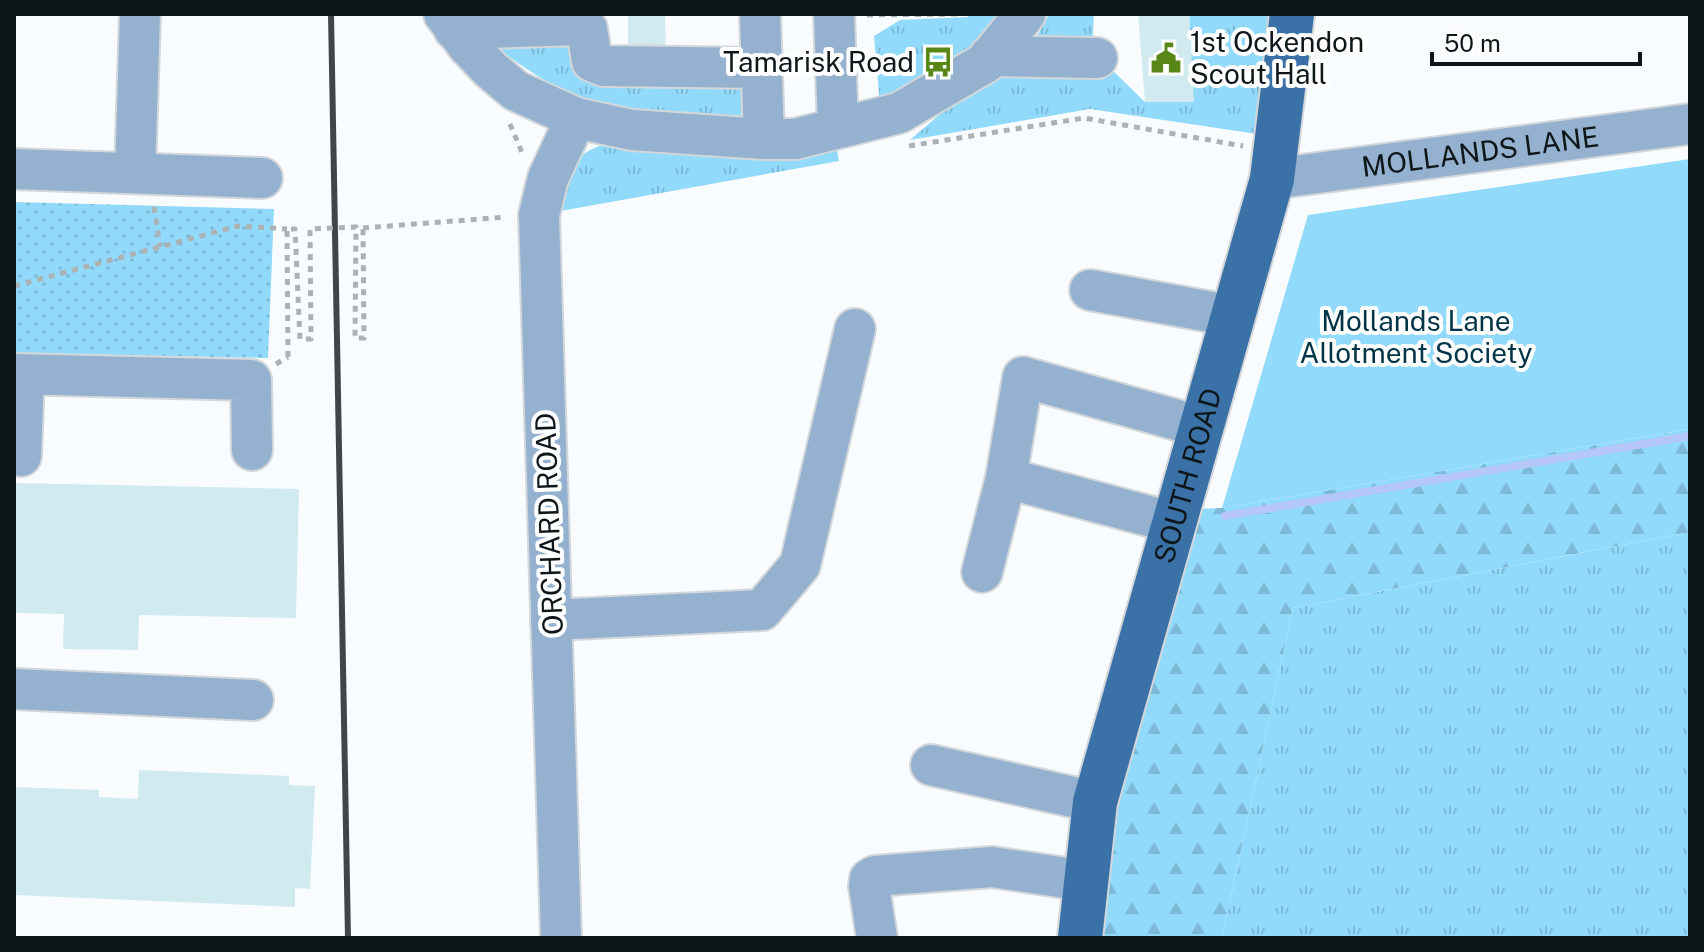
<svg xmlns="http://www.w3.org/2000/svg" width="1704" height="952" font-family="'Public Sans',sans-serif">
	<defs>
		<pattern id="grass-tufts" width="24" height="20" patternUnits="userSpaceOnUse" patternTransform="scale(2)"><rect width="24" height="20" fill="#92dafc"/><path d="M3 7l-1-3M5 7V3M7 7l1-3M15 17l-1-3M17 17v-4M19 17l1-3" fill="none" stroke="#7dbad7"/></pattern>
		<pattern id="forest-firs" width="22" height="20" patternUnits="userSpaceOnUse" patternTransform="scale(2)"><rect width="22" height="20" fill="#92dafc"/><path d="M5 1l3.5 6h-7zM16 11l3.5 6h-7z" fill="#7dbad7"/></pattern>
		<pattern id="park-dots" width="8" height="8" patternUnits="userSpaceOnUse" patternTransform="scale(2)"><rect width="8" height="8" fill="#92dafc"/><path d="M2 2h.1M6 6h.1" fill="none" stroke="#7dbad7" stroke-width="1.8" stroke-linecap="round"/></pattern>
	</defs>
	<rect width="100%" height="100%" fill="#f8fcff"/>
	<path fill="url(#grass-tufts)" d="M 969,14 L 1007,14 L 976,48 L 880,106 L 874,36 L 900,20 L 968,17 Z
		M 1049,14 L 1094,14 L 1092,50 L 1035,40 Z
		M 1189,14 L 1272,14 L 1257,134 L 1090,109 L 910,140 L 990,71 L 1110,68 L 1145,102 L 1193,102 Z
		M 583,32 L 585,72 L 750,68 L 753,111 L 737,123 C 686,120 625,119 578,98 C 541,81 510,58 478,34 Z
		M 602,145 L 701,153 L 837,150 L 839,161 L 555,212 C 567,178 565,158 602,145 Z
		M 1690,532 L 1690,938 L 1222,938 L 1293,608 Z"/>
	<path fill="url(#forest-firs)" d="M 1690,429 L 1690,532 L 1293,608 L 1222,938 L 1092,938 L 1104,825 L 1196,509 L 1222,508 Z"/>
	<path fill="url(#park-dots)" d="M 14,202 L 274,209 L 268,358 L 14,353 Z"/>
	<path fill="#92dafc" d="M 1690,159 L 1690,429 L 1222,508 L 1308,215 Z"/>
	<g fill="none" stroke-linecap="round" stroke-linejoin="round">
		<path stroke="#b5c7f9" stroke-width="8" d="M 1225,516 L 1690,436"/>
	</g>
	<path fill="#d0eaef" d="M 628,14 L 665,14 L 666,58 L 628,58 Z
		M 1138,14 L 1189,14 L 1194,102 L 1145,102 Z
		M 14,483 L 299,489 L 296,618 L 139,615 L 138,650 L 63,649 L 64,614 L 14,613 Z
		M 139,770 L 289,776 L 289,785 L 315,786 L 310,889 L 295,888 L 295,907 L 14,895 L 14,787 L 99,790 L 99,797 L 138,799 Z"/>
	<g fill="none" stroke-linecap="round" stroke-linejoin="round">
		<g stroke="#d3d7da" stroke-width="44">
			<g id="minor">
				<path d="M 444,14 L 468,46 L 491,70 L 516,91 L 576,118 L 632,130 L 764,139 L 795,139 L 899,113 L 985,63 L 1025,14"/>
				<path d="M 760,14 L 764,139"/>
				<path d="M 834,14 L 838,128"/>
				<path d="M 454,29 L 581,25 L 587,29 L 592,61 L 604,66 L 762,68"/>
				<path d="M 990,56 L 1097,58"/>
				<path d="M 14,169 L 262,178"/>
				<path d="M 135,173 L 140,14"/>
				<path id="s1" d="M 1272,179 L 1690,124"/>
				<path d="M 1090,290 L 1233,316"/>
				<path d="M 14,374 L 251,380 L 252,450"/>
				<path d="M 21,456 L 24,375"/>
				<path d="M 1175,523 L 1006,478 L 1023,377 L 1202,427"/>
				<path d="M 982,572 L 1006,478"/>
				<path d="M 551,620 L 762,610 L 800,565 L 855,329"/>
				<path d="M 14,689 L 253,700"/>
				<path d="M 931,765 L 1095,802"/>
				<path d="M 561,938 L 539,215 L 548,178 L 576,118"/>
				<path d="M 877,938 L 869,886 L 870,879 L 875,876 L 992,867 L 1086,881"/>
			</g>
		</g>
		<g stroke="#d3d7da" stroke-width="48">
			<g id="major">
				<path id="s2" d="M 1080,938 L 1095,802 L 1272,179 L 1292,14"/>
			</g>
		</g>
		<path stroke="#acb1b4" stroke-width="5" stroke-dasharray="6 6" stroke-linecap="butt" d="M 867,15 L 957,14
			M 510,124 L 523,155
			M 909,146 L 1084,118 L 1243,146
			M 154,207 L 160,247
			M 363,228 L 506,217
			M 14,286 L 238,226 L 287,229
			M 276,364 L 288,357"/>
		<use href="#minor" stroke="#94b2d0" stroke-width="40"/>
		<use href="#major" stroke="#3a72a8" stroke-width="44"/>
		<path stroke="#3f4549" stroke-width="6" d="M 331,14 L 348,938"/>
		<path stroke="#acb1b4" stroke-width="5" stroke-dasharray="6 6" stroke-linecap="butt" d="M 288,357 L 287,229 L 295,229 L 300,339 L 311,339 L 310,229 L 356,227 L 355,338 L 364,338 L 363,228"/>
	</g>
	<defs>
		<g id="civic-bare" transform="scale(2.4)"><path d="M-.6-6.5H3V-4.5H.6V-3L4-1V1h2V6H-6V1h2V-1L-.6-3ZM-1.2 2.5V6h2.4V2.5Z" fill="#588718" stroke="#fff" stroke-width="2.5" paint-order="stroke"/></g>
		<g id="bus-bare" transform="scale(2.4)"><path d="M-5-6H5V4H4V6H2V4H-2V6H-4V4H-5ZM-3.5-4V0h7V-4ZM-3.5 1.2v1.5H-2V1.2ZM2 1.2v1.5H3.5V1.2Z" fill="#588718" stroke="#fff" stroke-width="2.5" paint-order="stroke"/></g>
	</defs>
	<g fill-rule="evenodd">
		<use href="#civic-bare" x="1166" y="58"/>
		<use href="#bus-bare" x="938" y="62"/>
	</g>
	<g text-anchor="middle" stroke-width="8" stroke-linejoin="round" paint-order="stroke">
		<g font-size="28" fill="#0f161a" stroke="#fff" text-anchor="start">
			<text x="1190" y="52">1st Ockendon<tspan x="1190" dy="32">Scout Hall</tspan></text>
			<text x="914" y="72" text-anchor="end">Tamarisk Road</text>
		</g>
		<g font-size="28" fill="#0f161a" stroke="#fff">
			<text dy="10" stroke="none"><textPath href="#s1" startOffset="210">MOLLANDS LANE</textPath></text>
			<text dy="10" stroke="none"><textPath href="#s2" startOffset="476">SOUTH ROAD</textPath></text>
			<text transform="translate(549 524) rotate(-92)" y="10">ORCHARD ROAD</text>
		</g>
		<g font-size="28" fill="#003548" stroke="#fff">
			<text x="1416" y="331">Mollands Lane<tspan x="1416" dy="32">Allotment Society</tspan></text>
		</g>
	</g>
	<rect width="1704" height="952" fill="none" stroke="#0f161a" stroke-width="32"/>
	<path d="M1432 52v12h208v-12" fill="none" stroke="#0f161a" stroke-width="4"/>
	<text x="1444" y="52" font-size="24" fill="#0f161a" stroke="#ffffff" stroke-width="6" paint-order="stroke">50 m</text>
</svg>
